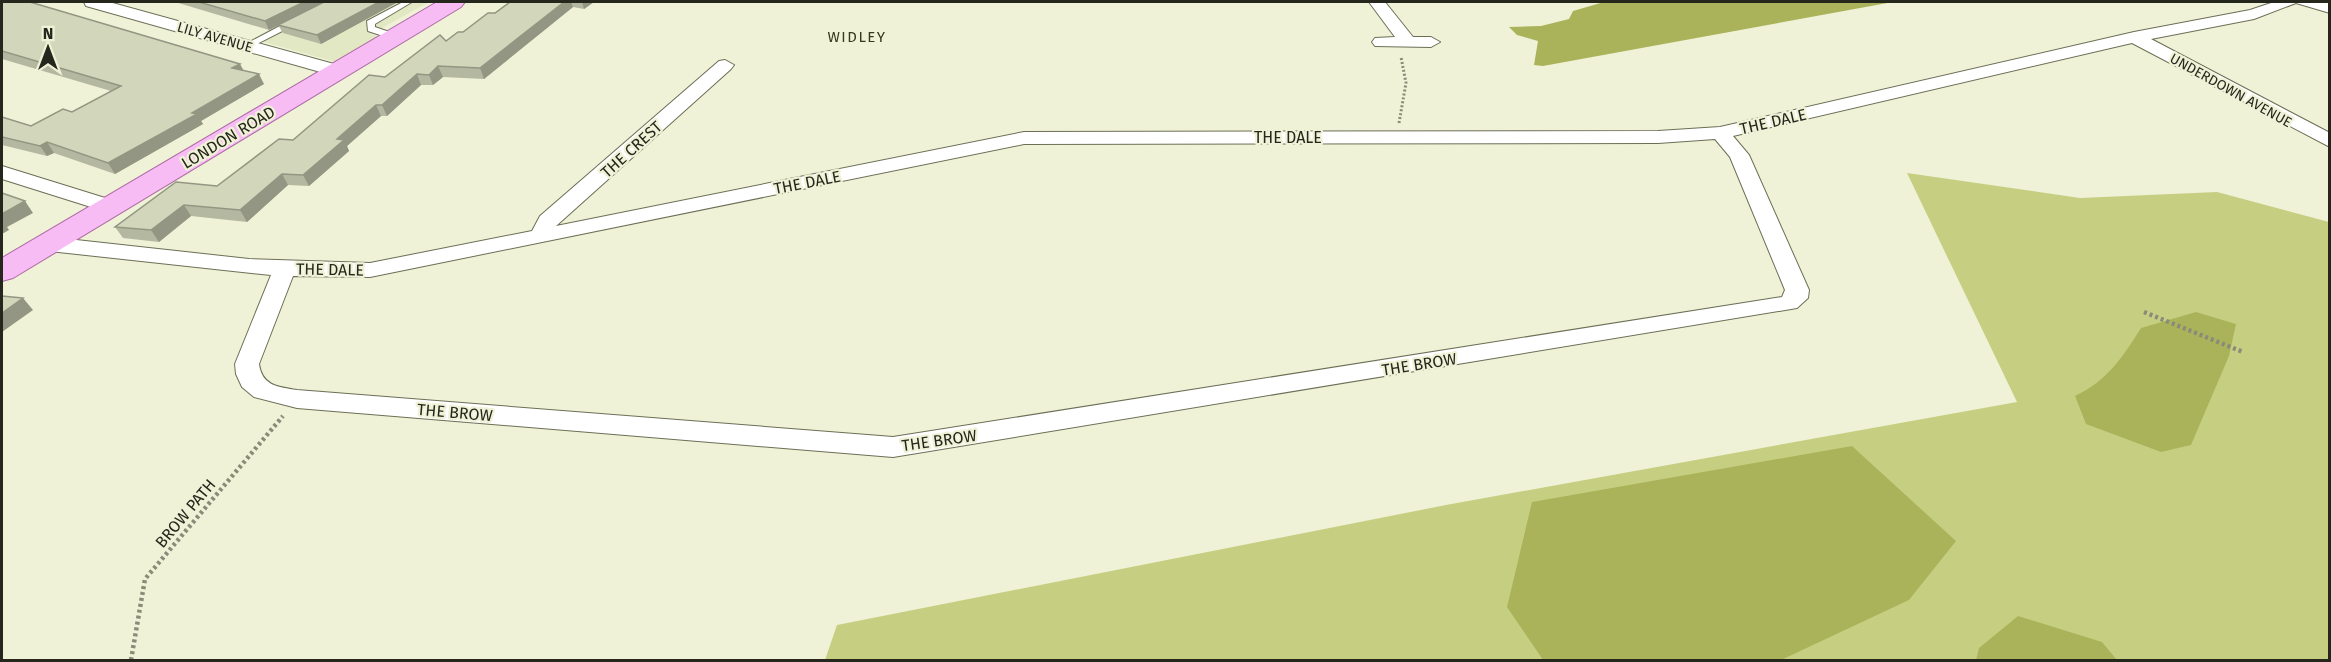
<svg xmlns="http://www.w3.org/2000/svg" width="2331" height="662" font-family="'Fira Sans',sans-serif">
	<rect width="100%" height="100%" fill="#eff2d6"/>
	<path fill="#e3e8c4" d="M 328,2 L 429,2 L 371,34 L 379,37 L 336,62 L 253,39 Z"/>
	<path fill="#c6cf81" d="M 1907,173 L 2080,198 L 2217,192 L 2329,222 L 2329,660 L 825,660 L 837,625 L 1446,505 L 2017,402 Z"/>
	<path fill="#abb35a" d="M 1604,2 L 1893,2 L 1543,66 L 1534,65 L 1538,41 L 1517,35 L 1509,27 L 1541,26 L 1569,19 L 1573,11 Z
		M 2196,312 L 2236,324 L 2229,356 L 2191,445 L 2161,452 L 2086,424 L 2075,396 C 2107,381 2122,358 2141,328 Z
		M 1852,446 L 1956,541 L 1909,600 L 1781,660 L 1543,660 L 1507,607 L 1532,502 Z
		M 2018,616 L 2102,642 L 2117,660 L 1976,660 L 1979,648 Z"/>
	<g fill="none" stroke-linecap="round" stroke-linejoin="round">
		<g stroke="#6c6f56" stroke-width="2">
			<path id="service" d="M 403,2 L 412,2 L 375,24 L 375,27 L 398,35 L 398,39 L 392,39 L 368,31 L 367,21 Z
				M 293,19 L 297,22 L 296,24 L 249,48 L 246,49 L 242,46 Z"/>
		</g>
		<g stroke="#6c6f56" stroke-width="2">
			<path id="minor" d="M 84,2 L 109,2 L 345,67 L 347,71 L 345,75 L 331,75 L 86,6 Z
				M 1369,2 L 1385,2 L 1413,37 L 1431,37 L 1440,42 L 1431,47 L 1375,46 L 1372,42 L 1375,38 L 1395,37 Z
				M 2274,2 L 2324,2 L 2330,3 L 2330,13 L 2296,3 L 2254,19 L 2151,39 L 2330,133 L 2330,147 L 2132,43 L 1733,136 L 1749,155 L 1809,290 L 1808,298 L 1797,308 L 893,457 L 297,408 L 254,397 L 242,387 L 236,374 L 235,364 L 271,275 L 49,251 L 41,249 L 38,244 L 41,239 L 49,237 L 249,259 L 370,263 L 532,231 L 540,216 L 719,61 L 725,60 L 734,65 L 731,69 L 556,226 L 1024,132 L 1658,131 L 1720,127 L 2134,32 L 2250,10 ZM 1715,139 L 1730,157 L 1785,290 L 1782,297 L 893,437 L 297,390 C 278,387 262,386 259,364 L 293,276 L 370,277 L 1024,144 L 1658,143 Z
				M 2,166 L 118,202 L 121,207 L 118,212 L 110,213 L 2,179 Z"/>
		</g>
		<g stroke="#ac6aa4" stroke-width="2">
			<path id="primary" d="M 437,2 L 465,2 L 461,7 L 13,278 L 2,281 L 2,258 Z"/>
		</g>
		<path stroke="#898b78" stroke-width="3" stroke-dasharray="2 2" stroke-linecap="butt" d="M 1399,123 L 1406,83 L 1401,57"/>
		<path stroke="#898b78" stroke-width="4.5" stroke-dasharray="3 3" stroke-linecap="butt" d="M 2144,312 L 2243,352
			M 131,660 L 145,579 L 283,416"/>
		<use href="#service" fill="#fff" fill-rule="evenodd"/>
		<use href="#minor" fill="#fff" fill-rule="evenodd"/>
		<use href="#primary" fill="#f8bcf5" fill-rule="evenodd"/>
	</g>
	<path fill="#b5b8a0" d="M 2,2 L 244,70 L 264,84 L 201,121 L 203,124 L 115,174 L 54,153 L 47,156 L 2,145 L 2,117 L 31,126 L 72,112 L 111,91 L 2,59 Z
		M 175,2 L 398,2 L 321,44 L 283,33 L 278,25 L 269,30 Z
		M 510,2 L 594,2 L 584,9 L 573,7 L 484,79 L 443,77 L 433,85 L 421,85 L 387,116 L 381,116 L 347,146 L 349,151 L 309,186 L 288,185 L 247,222 L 191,216 L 159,242 L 123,238 L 115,227 L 217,186 L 293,140 L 385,77 L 495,13 Z"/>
	<path fill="#939682" d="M 304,2 L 325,2 L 269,30 L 265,21 Z
		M 379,2 L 398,2 L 321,44 L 317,35 Z
		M 564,2 L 571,2 L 573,7 L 484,79 L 480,68 Z
		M 582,2 L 594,2 L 584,9 Z
		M 240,64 L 245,73 L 232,68 Z
		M 438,66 L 443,77 L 433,85 L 429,75 Z
		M 259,74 L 264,84 L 201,121 L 203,124 L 115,174 L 108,163 L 192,113 Z
		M 417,74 L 421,85 L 387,116 L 382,105 Z
		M 376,105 L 381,116 L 347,146 L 349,151 L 309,186 L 303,175 L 337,139 Z
		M 47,142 L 54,153 L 47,156 L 40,146 Z
		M 282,174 L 288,185 L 247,222 L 240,210 Z
		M 25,201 L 33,213 L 7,227 L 9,230 L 2,234 L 2,214 Z
		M 184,205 L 191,216 L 159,242 L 151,230 Z
		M 23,298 L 33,310 L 2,332 L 2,313 Z"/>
	<path fill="#d2d6ba" stroke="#939682" stroke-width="1.5" d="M 2,2 L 30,2 L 240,64 L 232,68 L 259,74 L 192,113 L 197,114 L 108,163 L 47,142 L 40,146 L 2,137 L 2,117 L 31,126 L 63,109 L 72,112 L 121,86 L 2,51 Z
		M 199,2 L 304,2 L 265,21 Z
		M 324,2 L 379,2 L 317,35 L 278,25 Z
		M 510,2 L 564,2 L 480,68 L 438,66 L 429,75 L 417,74 L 382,105 L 376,105 L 337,139 L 344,140 L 303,175 L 282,174 L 240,210 L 184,205 L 151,230 L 115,227 L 176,182 L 217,186 L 279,139 L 293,140 L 369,75 L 385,77 L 440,35 L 446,41 L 458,32 L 463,32 L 488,13 L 495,13 Z
		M 2,193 L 25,201 L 2,214 Z
		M 2,296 L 23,298 L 2,313 Z"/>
	<g text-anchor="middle" stroke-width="4.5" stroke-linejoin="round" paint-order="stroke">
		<g font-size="14" fill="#25261c" stroke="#eff2d6">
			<text transform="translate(215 37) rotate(16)" y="5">LILY AVENUE</text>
			<text transform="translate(2231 90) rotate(29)" y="5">UNDERDOWN AVENUE</text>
		</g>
		<g font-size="15" letter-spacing="1.5" fill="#363922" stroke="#eff2d6">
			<text x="857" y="42">WIDLEY</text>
		</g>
		<g font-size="16" fill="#25261c" stroke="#eff2d6">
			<text transform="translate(1773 121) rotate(-13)" y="6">THE DALE</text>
			<text transform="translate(228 137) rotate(-31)" y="6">LONDON ROAD</text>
			<text x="1288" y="143">THE DALE</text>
			<text transform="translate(631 149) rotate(-42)" y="6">THE CREST</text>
			<text transform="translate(807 182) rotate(-11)" y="6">THE DALE</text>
			<text transform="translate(330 269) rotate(1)" y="6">THE DALE</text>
			<text transform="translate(1419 364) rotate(-9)" y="6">THE BROW</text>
			<text transform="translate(455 412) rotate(5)" y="6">THE BROW</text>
			<text transform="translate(939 440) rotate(-8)" y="6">THE BROW</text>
			<text transform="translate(185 513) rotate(-50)" y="6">BROW PATH</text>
		</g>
	</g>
	<rect width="2331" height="662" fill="none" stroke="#25261c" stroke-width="6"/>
	<g transform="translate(48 48)" stroke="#eff2d6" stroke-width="4.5" paint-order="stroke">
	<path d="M0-4.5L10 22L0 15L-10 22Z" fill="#25261c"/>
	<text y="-9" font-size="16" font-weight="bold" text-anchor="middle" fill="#25261c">N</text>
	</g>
</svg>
